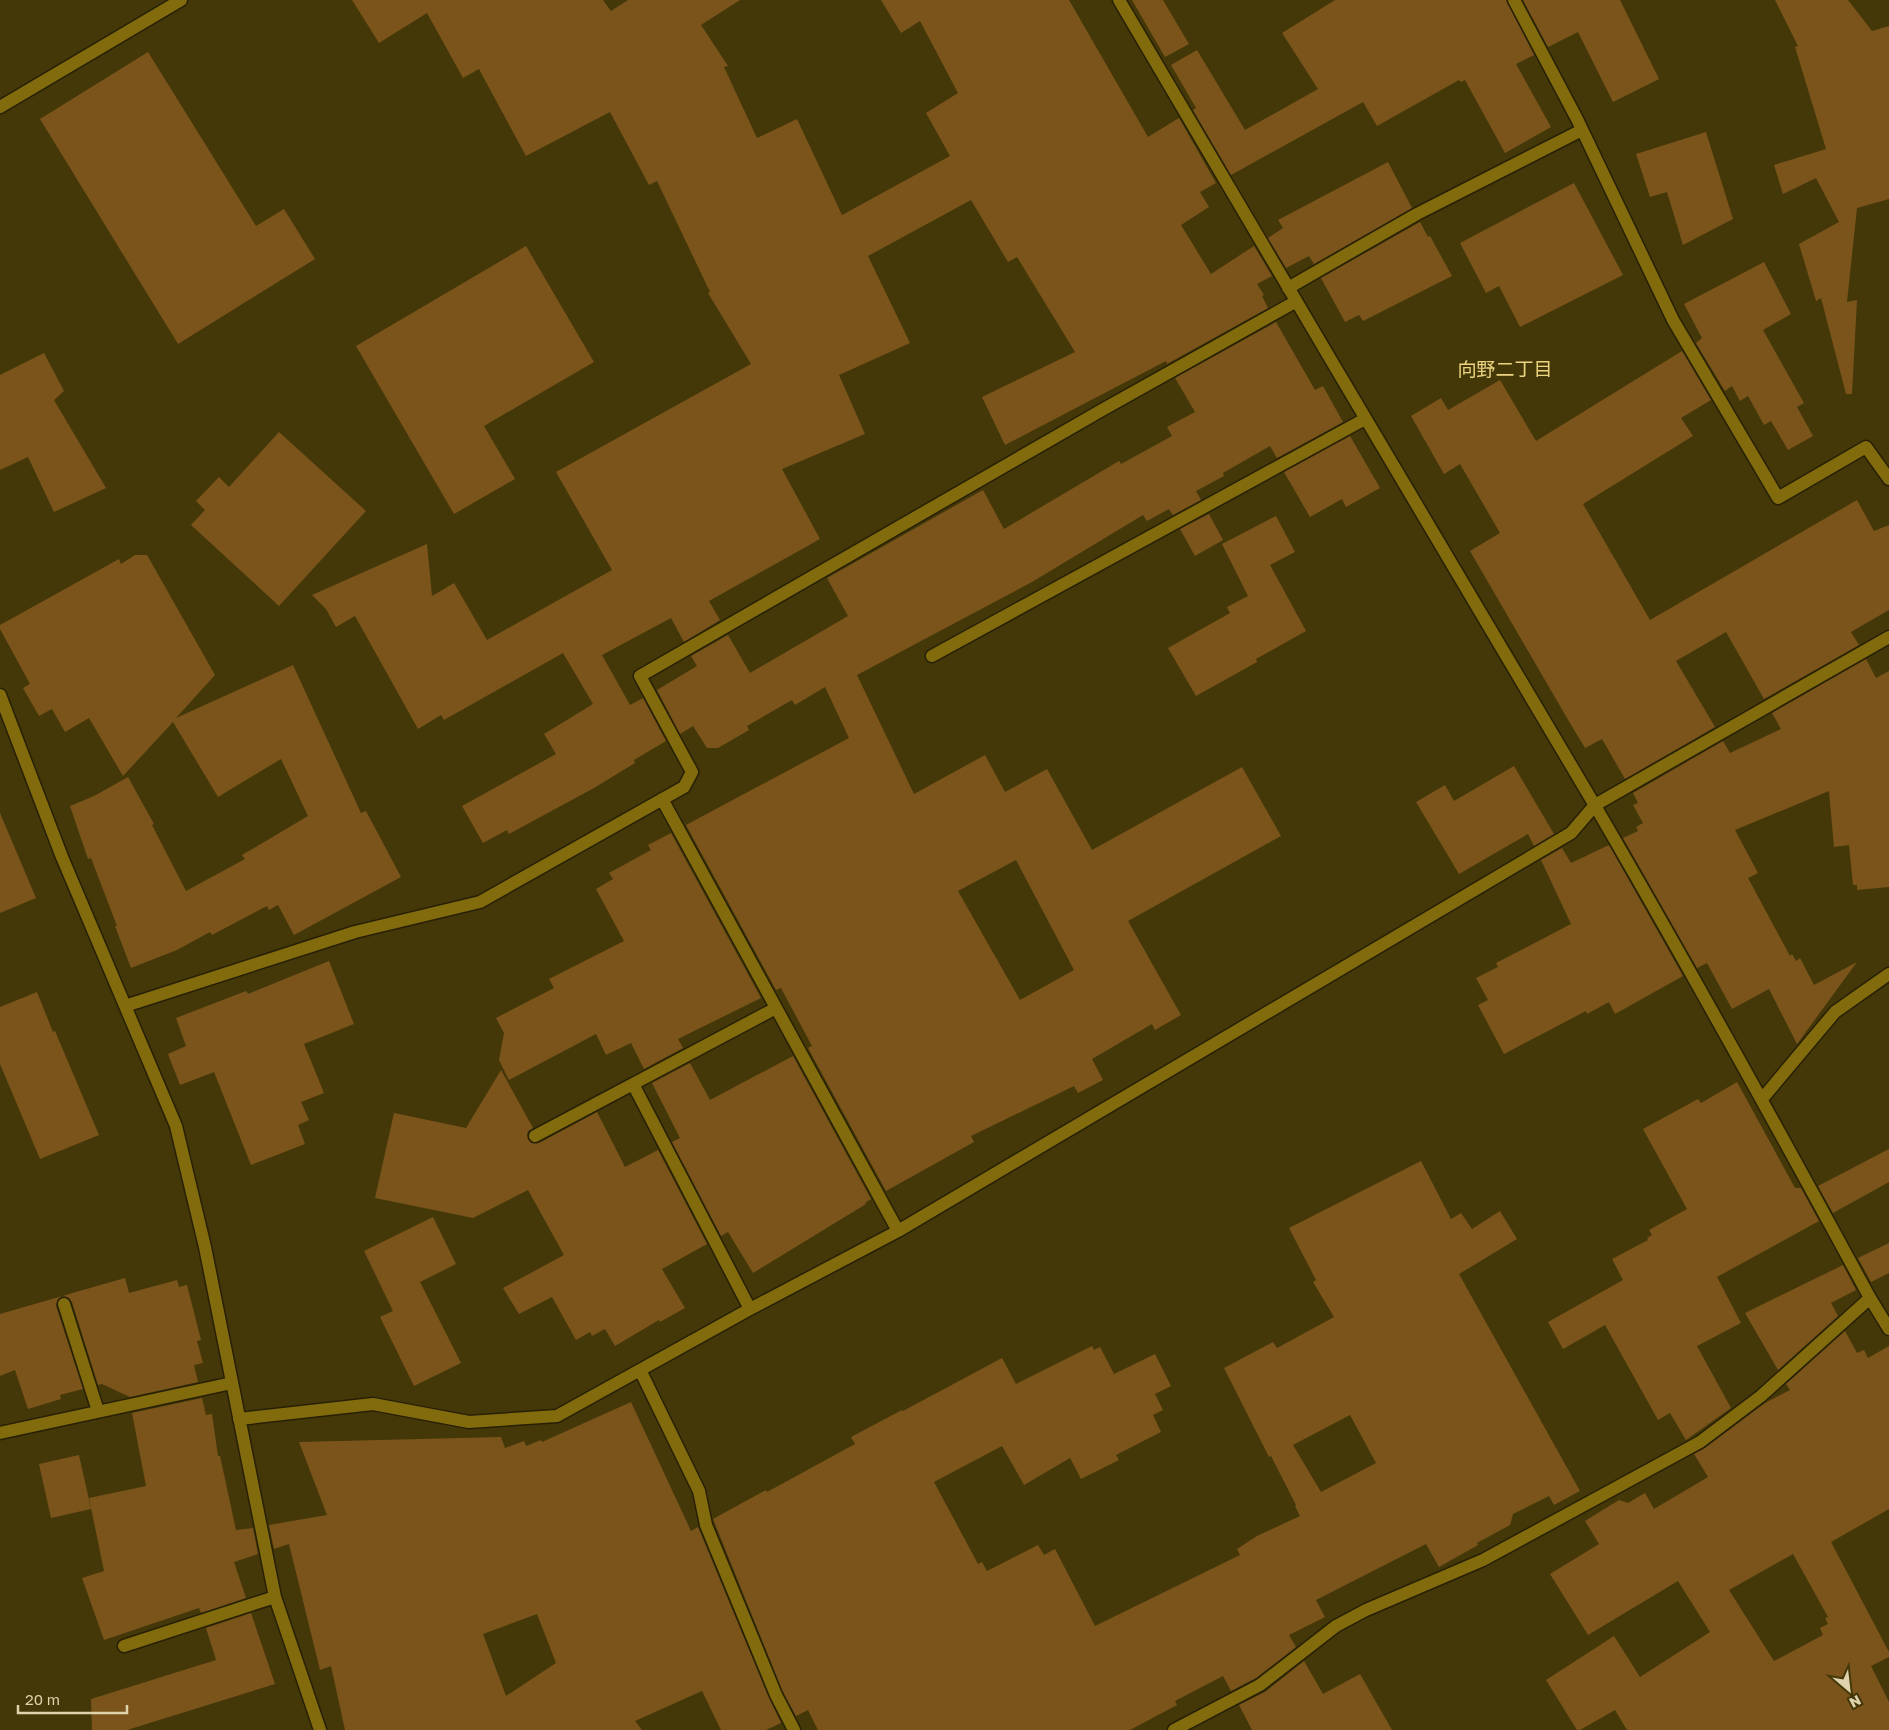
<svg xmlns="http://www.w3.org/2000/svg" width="1889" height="1730" font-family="'Golos Text','Noto Sans JP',sans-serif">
	<rect width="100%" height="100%" fill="#443809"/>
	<path fill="#7a541b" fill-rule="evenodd" d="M 352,0 L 603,0 L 611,11 L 628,0 L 740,0 L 701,25 L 728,66 L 724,67 L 757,138 L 797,119 L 842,215 L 950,156 L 926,113 L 958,93 L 920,21 L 901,33 L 881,0 L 1069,0 L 1148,137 L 1179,118 L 1216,183 L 1200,192 L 1209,207 L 1181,225 L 1211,274 L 1254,246 L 1272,276 L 1257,284 L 1264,295 L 1262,296 L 1268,308 L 1167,364 L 1166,361 L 1005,445 L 982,397 L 1075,352 L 1017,257 L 1008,262 L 971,200 L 868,256 L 910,343 L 839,375 L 865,434 L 782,469 L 820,539 L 709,601 L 720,620 L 684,642 L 671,618 L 602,655 L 630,705 L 643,698 L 666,741 L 634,760 L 635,763 L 594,788 L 509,834 L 507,830 L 483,843 L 462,806 L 556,754 L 544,734 L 593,704 L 563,653 L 444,720 L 441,715 L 418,729 L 355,616 L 336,627 L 326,609 L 312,595 L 427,544 L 432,596 L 454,583 L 487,640 L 612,570 L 556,472 L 751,364 L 708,293 L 710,292 L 657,181 L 649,185 L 610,112 L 526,156 L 479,69 L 463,78 L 427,13 L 379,43 Z
		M 1132,0 L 1163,0 L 1189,44 L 1165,57 Z
		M 1335,0 L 1506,0 L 1534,55 L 1516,64 L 1551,127 L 1505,153 L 1465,80 L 1461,82 L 1459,80 L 1377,126 L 1363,102 L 1231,175 L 1193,110 L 1196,108 L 1171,65 L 1197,50 L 1245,130 L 1318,89 L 1282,33 Z
		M 1523,0 L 1620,0 L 1659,79 L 1613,102 L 1578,32 L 1548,47 Z
		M 1775,0 L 1848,0 L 1872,31 L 1889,26 L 1889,199 L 1857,208 L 1847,302 L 1857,300 L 1852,394 L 1846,394 L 1821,298 L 1816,301 L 1799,244 L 1839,222 L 1816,178 L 1783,194 L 1774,165 L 1826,149 L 1795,47 L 1798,46 Z
		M 148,52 L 256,226 L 284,209 L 315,259 L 178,344 L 40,119 Z
		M 1706,132 L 1733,219 L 1683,245 L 1667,192 L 1650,197 L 1636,154 Z
		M 1388,162 L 1412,208 L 1314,264 L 1309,256 L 1286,268 L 1268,238 L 1283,228 L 1278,220 Z
		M 1574,183 L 1623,275 L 1520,327 L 1499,286 L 1486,293 L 1460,243 Z
		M 1420,222 L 1428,237 L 1430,236 L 1452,276 L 1363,321 L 1359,315 L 1345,322 L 1321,278 Z
		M 526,246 L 594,362 L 484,426 L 515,479 L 454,514 L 356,346 Z
		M 1764,262 L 1791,314 L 1763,330 L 1804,403 L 1797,407 L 1813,436 L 1788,450 L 1771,421 L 1764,425 L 1748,396 L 1740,401 L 1732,386 L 1725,391 L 1696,343 L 1702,338 L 1684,304 Z
		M 1276,322 L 1315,390 L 1323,386 L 1343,422 L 1277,458 L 1270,446 L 1223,473 L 1224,476 L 1196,491 L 1201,500 L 1173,515 L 1169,509 L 1147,521 L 1143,515 L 1032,582 L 857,675 L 914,794 L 985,755 L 1005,792 L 1047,769 L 1092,850 L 1242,767 L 1281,836 L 1128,921 L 1181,1015 L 1155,1030 L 1152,1024 L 1092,1059 L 1103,1080 L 1078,1093 L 1074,1086 L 971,1136 L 974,1142 L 886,1191 L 808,1048 L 812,1046 L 781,988 L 776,990 L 686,825 L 849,738 L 825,687 L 795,705 L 792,700 L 747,726 L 749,730 L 718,748 L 707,748 L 693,726 L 680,734 L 657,690 L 697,666 L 691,656 L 728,635 L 750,673 L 848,616 L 827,578 L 983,490 L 1004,529 L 1119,461 L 1121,464 L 1172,436 L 1167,427 L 1195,412 L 1175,378 ZM 1016,860 L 1074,970 L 1020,1000 L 958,891 Z
		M 1682,351 L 1711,400 L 1681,418 L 1693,436 L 1583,504 L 1650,620 L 1857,500 L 1874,531 L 1889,525 L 1889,610 L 1851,632 L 1859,645 L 1764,699 L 1726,632 L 1676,661 L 1715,727 L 1625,779 L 1602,739 L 1585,748 L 1567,718 L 1470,551 L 1500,533 L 1460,464 L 1444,474 L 1411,416 L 1441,398 L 1448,410 L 1500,380 L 1536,441 Z
		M 44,353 L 64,391 L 54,400 L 106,488 L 54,512 L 28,457 L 0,470 L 0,375 Z
		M 279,432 L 366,511 L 279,606 L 191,525 L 205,510 L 196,501 L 219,477 L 229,487 Z
		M 1350,436 L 1380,488 L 1346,507 L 1342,499 L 1310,517 L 1284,472 Z
		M 1209,514 L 1223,540 L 1195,556 L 1180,529 Z
		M 1276,516 L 1295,552 L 1270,565 L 1306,631 L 1256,659 L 1257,662 L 1196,696 L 1168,648 L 1230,613 L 1227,607 L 1248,596 L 1222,544 Z
		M 135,555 L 147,555 L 215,675 L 176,718 L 293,665 L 361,813 L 366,811 L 401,877 L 294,935 L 278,905 L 269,910 L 267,906 L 212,935 L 210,932 L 177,950 L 131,968 L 115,926 L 117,926 L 91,858 L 88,859 L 70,806 L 94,796 L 128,777 L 154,824 L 152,825 L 186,891 L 245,859 L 242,855 L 308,816 L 281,759 L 218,797 L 173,722 L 123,776 L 89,718 L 65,732 L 52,709 L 39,716 L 23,688 L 30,684 L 0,629 L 0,625 L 119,559 L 121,564 Z
		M 1866,659 L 1876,678 L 1889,671 L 1889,887 L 1857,890 L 1857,885 L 1853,885 L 1849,845 L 1834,847 L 1829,791 L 1735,830 L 1758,873 L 1748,878 L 1790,956 L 1792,954 L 1796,961 L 1800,958 L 1814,985 L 1857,962 L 1797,1044 L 1769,989 L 1732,1009 L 1707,963 L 1697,968 L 1623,838 L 1638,831 L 1636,827 L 1643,823 L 1633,805 L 1638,803 L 1633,793 L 1723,741 L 1730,753 L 1781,729 L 1772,713 Z
		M 1514,766 L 1554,834 L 1534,846 L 1528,834 L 1459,874 L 1416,802 L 1445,785 L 1454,801 Z
		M 0,813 L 36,898 L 0,913 Z
		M 671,833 L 761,998 L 682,1037 L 678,1039 L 683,1048 L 644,1069 L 631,1043 L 606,1055 L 596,1034 L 509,1080 L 499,1060 L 504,1033 L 496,1018 L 554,988 L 549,979 L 624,941 L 596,889 L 613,879 L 609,873 L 651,850 L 648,845 Z
		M 1609,845 L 1683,976 L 1615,1014 L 1609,1002 L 1587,1014 L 1586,1011 L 1504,1054 L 1478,1005 L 1488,1000 L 1476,978 L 1498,967 L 1496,963 L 1571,924 L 1541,860 L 1562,848 L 1571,863 Z
		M 329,961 L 354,1024 L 304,1044 L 324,1093 L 301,1102 L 309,1120 L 298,1125 L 305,1144 L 251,1165 L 214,1072 L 180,1085 L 168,1054 L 186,1046 L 176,1018 L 246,991 L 248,994 Z
		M 37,992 L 53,1032 L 55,1031 L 99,1135 L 40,1159 L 0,1064 L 0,1007 Z
		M 793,1056 L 871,1199 L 865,1203 L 866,1204 L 753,1273 L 728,1232 L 721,1236 L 672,1142 L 680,1138 L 652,1083 L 690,1063 L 710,1100 Z
		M 501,1070 L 533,1128 L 528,1131 L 527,1135 L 528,1139 L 531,1143 L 539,1143 L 597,1112 L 625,1167 L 658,1150 L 707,1244 L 662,1269 L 685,1308 L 660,1322 L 659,1320 L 615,1346 L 605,1329 L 592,1336 L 590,1332 L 576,1340 L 552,1297 L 519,1314 L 503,1288 L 564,1255 L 528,1190 L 473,1218 L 375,1198 L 394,1113 L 466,1128 Z
		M 1737,1082 L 1795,1188 L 1801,1188 L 1819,1221 L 1717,1277 L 1741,1323 L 1697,1346 L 1731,1408 L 1686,1440 L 1670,1413 L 1658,1420 L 1605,1325 L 1563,1349 L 1548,1322 L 1623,1280 L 1612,1259 L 1648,1240 L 1647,1238 L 1652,1235 L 1649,1230 L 1687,1209 L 1643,1129 L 1698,1099 L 1701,1103 Z
		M 1889,1149 L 1889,1182 L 1833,1213 L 1818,1186 Z
		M 1421,1161 L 1451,1219 L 1461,1213 L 1472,1229 L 1500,1211 L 1517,1239 L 1459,1274 L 1580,1491 L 1554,1505 L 1549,1496 L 1513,1514 L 1510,1525 L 1477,1543 L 1478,1545 L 1439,1567 L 1426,1544 L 1316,1600 L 1325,1617 L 1289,1635 L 1296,1647 L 1256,1678 L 1231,1691 L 1223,1676 L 1175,1701 L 1177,1705 L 1130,1730 L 818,1730 L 808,1710 L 796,1716 L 783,1692 L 713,1519 L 766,1490 L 767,1492 L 855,1444 L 851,1437 L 902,1410 L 903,1411 L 1002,1358 L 1016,1384 L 1092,1346 L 1094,1350 L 1100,1347 L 1114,1374 L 1155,1354 L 1171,1386 L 1155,1394 L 1163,1410 L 1153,1415 L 1161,1432 L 1116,1455 L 1119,1460 L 1081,1479 L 1070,1458 L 1024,1485 L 1002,1446 L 934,1482 L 978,1564 L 982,1562 L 987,1571 L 1038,1545 L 1044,1555 L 1055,1549 L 1095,1626 L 1240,1555 L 1237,1549 L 1257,1536 L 1300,1516 L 1295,1506 L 1296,1505 L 1271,1456 L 1269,1457 L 1224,1368 L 1273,1342 L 1277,1348 L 1334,1317 L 1313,1282 L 1316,1280 L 1289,1228 ZM 1350,1415 L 1376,1463 L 1321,1492 L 1293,1445 Z
		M 433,1217 L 456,1264 L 420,1282 L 461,1363 L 414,1386 L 380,1317 L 393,1311 L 364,1251 Z
		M 1889,1243 L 1889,1273 L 1871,1282 L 1858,1258 Z
		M 1843,1265 L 1856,1290 L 1831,1303 L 1838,1316 L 1778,1370 L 1745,1313 Z
		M 125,1278 L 129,1293 L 177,1280 L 179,1287 L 187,1285 L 201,1340 L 197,1341 L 203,1363 L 194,1365 L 198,1382 L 130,1397 L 102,1384 L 98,1385 L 72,1302 L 69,1298 L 62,1296 L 58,1299 L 56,1306 L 83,1389 L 60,1395 L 61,1399 L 28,1409 L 15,1370 L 0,1376 L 0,1314 L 90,1288 Z
		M 1845,1331 L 1857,1353 L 1864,1350 L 1868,1358 L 1889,1346 L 1889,1509 L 1831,1542 L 1889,1652 L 1889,1657 L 1871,1666 L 1889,1702 L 1889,1730 L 1627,1730 L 1615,1710 L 1580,1730 L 1577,1730 L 1546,1680 L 1614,1636 L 1640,1677 L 1710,1632 L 1678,1581 L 1588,1635 L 1550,1574 L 1599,1544 L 1585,1521 L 1619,1500 L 1628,1503 L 1645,1493 L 1654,1509 L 1708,1477 L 1694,1454 L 1705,1448 L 1765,1403 L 1790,1390 L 1786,1384 ZM 1793,1554 L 1828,1617 L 1825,1618 L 1828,1624 L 1820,1628 L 1823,1635 L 1774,1661 L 1729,1590 Z
		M 202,1398 L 206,1415 L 212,1414 L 218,1456 L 220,1456 L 236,1530 L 253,1528 L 258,1554 L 234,1562 L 246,1598 L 201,1613 L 199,1608 L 104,1640 L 82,1578 L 104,1571 L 89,1498 L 146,1486 L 132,1413 Z
		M 631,1402 L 691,1531 L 698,1527 L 769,1698 L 781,1723 L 766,1730 L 721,1730 L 702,1691 L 635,1721 L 642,1730 L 345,1730 L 331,1666 L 320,1670 L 289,1544 L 274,1549 L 269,1525 L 327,1515 L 299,1442 L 501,1437 L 505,1448 L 524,1441 L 526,1446 L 541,1440 L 542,1442 ZM 537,1614 L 556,1663 L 506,1696 L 483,1634 Z
		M 79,1455 L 91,1509 L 51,1518 L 39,1464 Z
		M 251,1613 L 275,1684 L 127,1730 L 92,1730 L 91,1699 L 216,1660 L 206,1628 Z
		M 1304,1661 L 1323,1694 L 1360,1674 L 1392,1730 L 1252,1730 L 1239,1705 L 1265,1692 Z"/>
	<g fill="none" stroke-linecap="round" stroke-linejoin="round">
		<g stroke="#272005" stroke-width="15">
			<path id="minor" d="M 1119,0 C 1275,269 1437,536 1594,804 C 1689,967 1780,1132 1870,1298 L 1889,1329
				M 1514,0 L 1577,119 L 1673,320 L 1778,498 L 1866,447 L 1889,479
				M 0,107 L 181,0
				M 1288,288 L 1417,214 L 1582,130
				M 932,656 L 1365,419
				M 0,695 L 62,857 L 176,1126 L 205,1247 L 275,1597 L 320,1730
				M 662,799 L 898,1231
				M 125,1006 L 355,932 L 480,902 L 684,787 L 692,772 L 640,676 L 1102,410 L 1295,302
				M 1762,1099 L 1835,1012 L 1889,974
				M 535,1136 L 633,1084
				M 64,1304 L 98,1411
				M 750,1309 L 633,1084 L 776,1008
				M 640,1370 L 699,1491 L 706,1525 L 776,1695 L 794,1730
				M 239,1419 L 373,1404 L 469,1422 L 557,1416 L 750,1309 L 898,1231 L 1571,833 L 1595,805 L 1889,637
				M 0,1433 L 232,1383
				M 124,1646 L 275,1597
				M 1174,1730 L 1260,1685 L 1336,1626 L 1366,1610 L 1483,1560 L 1700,1442 L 1761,1396 L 1870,1298"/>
		</g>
		<use href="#minor" stroke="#826b0c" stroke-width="12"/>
	</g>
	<g text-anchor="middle" stroke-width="5" stroke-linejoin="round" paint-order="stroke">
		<g font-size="19" fill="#ebd380" stroke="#443809">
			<text x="1505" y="376">向野二丁目</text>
		</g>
	</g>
	<g transform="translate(1849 1690) rotate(152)" stroke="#443809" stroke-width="4" paint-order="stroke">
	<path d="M0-4L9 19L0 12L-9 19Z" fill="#ded3ac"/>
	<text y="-8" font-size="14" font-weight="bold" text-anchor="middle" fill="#ded3ac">N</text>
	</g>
	<path d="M18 1705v8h109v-8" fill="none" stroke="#ded3ac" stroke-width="2.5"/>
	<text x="25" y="1705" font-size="15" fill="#ded3ac" stroke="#443809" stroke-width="4" paint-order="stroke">20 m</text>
</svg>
